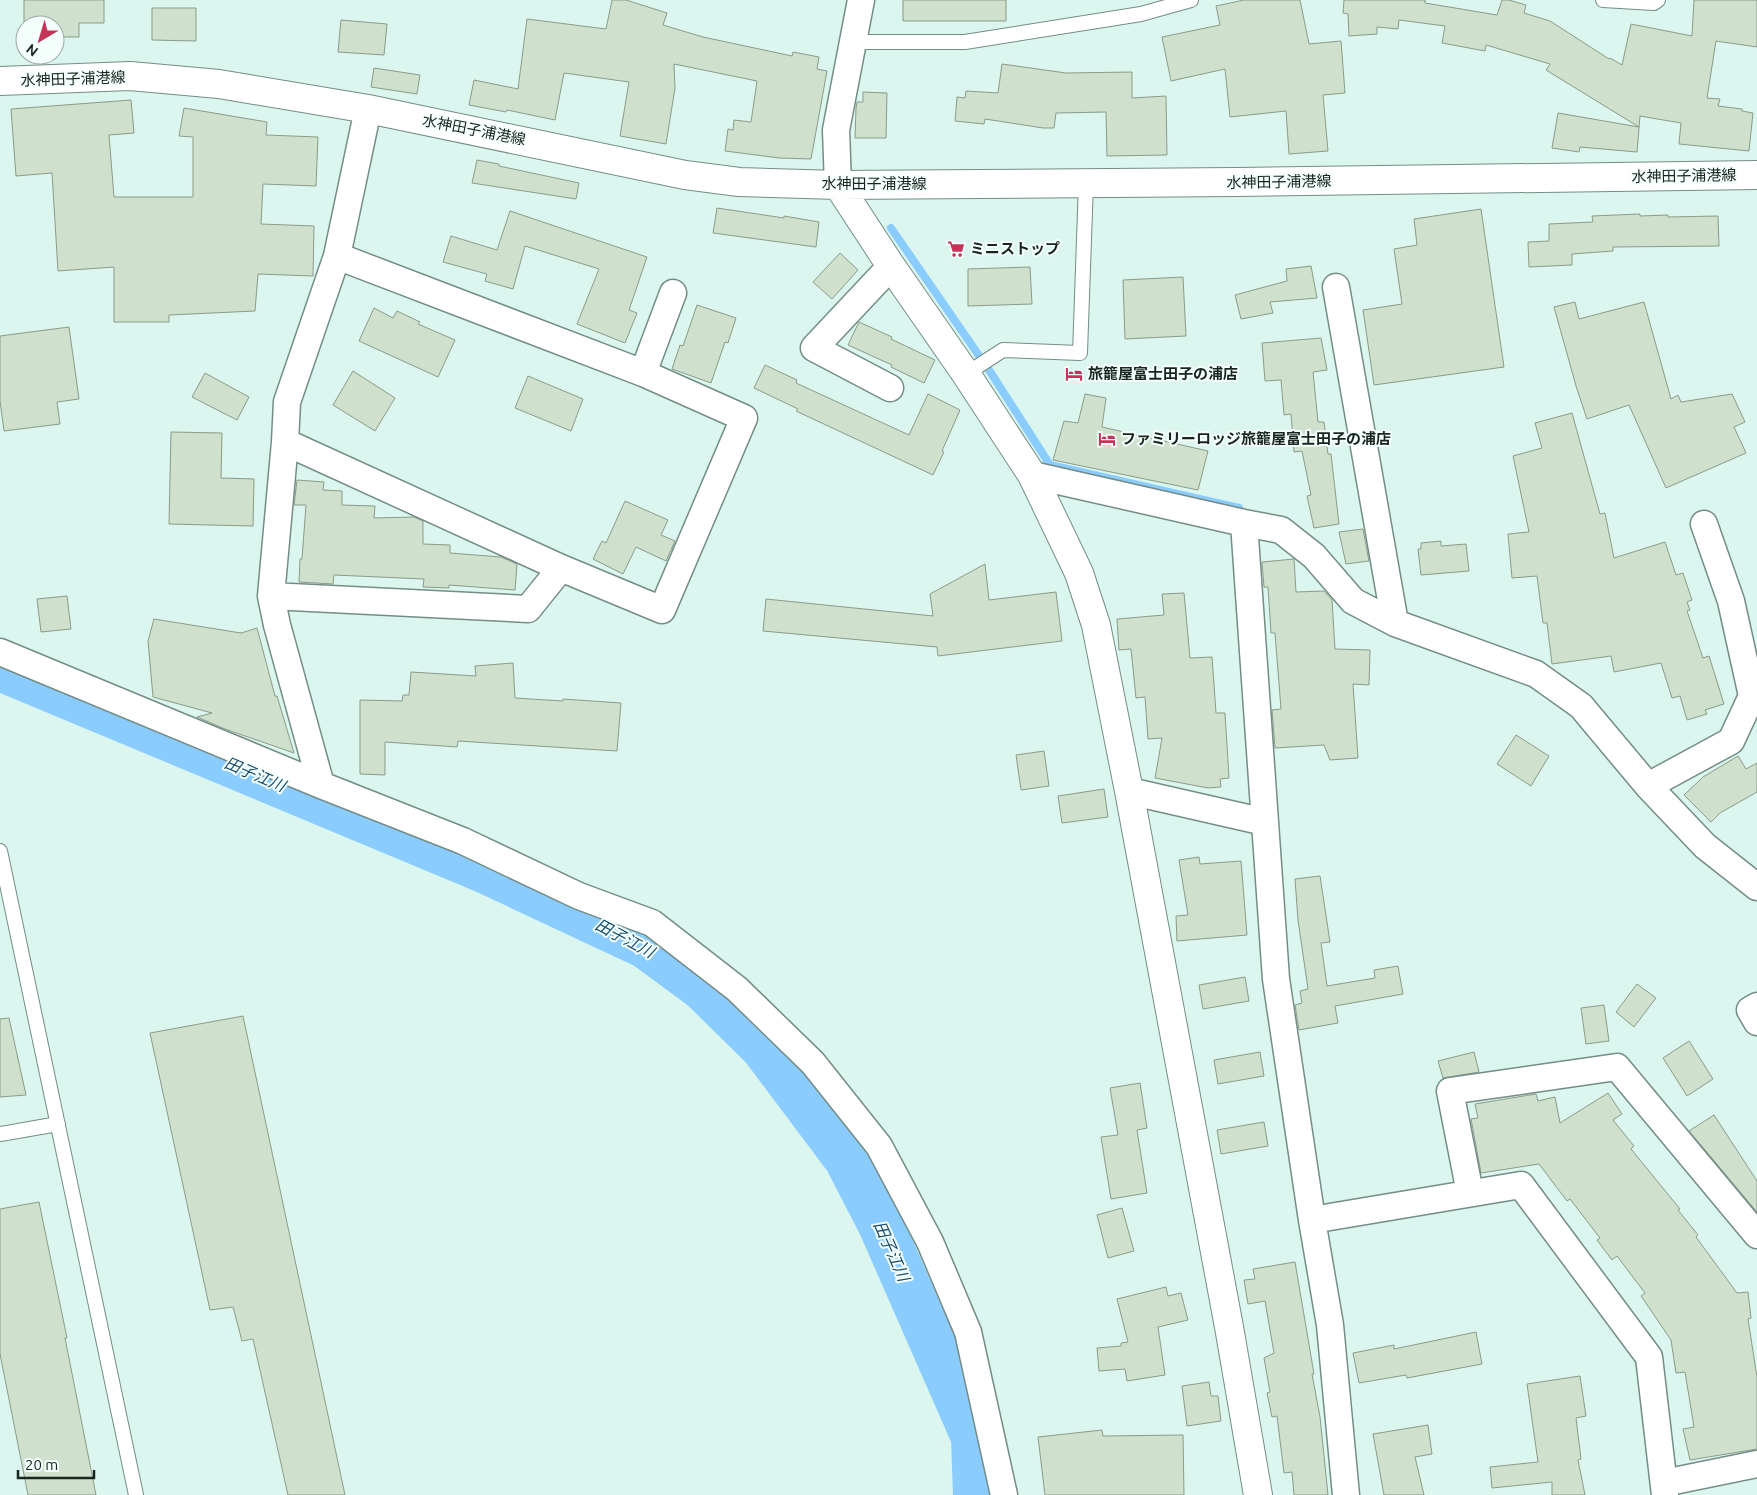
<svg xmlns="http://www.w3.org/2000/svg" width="1757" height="1495" font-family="Ubuntu,'Noto Sans JP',sans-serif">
	<rect width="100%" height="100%" fill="#daf6ee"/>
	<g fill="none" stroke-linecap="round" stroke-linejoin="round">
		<path stroke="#8bccfe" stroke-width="8" d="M 891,228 L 991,373 L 1050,465 L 1239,508"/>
		<path stroke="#8bccfe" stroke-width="46" d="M 0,668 L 484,870 L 646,946 L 703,988 L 763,1047 L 847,1159 L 881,1225 L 974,1437 L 976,1495"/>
	</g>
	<path fill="#cfe0cd" stroke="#8b9b8a" d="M 24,0 L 104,0 L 104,23 L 79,23 L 79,37 L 59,37 L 59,31 L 55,31 L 55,25 L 25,25 L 25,31 L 24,31 Z
		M 612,0 L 626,0 L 667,13 L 663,25 L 703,37 L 792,56 L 793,52 L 819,57 L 817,69 L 827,71 L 811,159 L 779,158 L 725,151 L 728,129 L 733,130 L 734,120 L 751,122 L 757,81 L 674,64 L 675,88 L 666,144 L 620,136 L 629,82 L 564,73 L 555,120 L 507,110 L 506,112 L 469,105 L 474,80 L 518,89 L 527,19 L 606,29 Z
		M 903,0 L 1006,0 L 1006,21 L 903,21 Z
		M 1244,0 L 1300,0 L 1309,44 L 1341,41 L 1345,93 L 1323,95 L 1328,151 L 1289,154 L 1286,111 L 1230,117 L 1225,69 L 1171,81 L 1162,37 L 1220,25 L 1216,6 Z
		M 1344,0 L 1425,0 L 1425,3 L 1497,15 L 1502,0 L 1509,0 L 1526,5 L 1524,13 L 1550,21 L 1609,59 L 1610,58 L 1622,65 L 1631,24 L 1692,36 L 1694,0 L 1757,0 L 1757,47 L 1716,41 L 1707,98 L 1720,99 L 1718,106 L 1742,109 L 1742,111 L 1753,113 L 1749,151 L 1679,144 L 1681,123 L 1640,116 L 1637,152 L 1580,147 L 1579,152 L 1552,148 L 1558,113 L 1639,127 L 1546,70 L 1550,64 L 1486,45 L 1485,51 L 1442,43 L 1445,26 L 1399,20 L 1398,29 L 1377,27 L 1377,34 L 1349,36 L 1348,14 L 1343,13 Z
		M 152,8 L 196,8 L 196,41 L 152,40 Z
		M 341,20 L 387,24 L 384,55 L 338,52 Z
		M 1002,64 L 1066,73 L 1132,72 L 1132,98 L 1166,96 L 1167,155 L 1107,156 L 1106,112 L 1056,113 L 1054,128 L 1043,128 L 985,119 L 984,124 L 955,121 L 957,97 L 965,98 L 966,91 L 998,93 Z
		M 374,68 L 420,75 L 417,94 L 371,87 Z
		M 863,92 L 887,93 L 886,138 L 855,138 L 856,108 L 857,102 L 863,102 Z
		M 131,100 L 134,133 L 109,135 L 114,197 L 193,197 L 193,137 L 179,136 L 184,108 L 267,122 L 266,135 L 318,137 L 316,186 L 263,184 L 261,224 L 314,226 L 313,276 L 258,274 L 255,311 L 169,315 L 169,322 L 114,322 L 114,267 L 58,271 L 52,173 L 16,176 L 11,109 Z
		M 477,160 L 499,164 L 499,166 L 579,183 L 576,199 L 472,183 Z
		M 717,208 L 784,218 L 784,216 L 819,222 L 816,247 L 713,233 Z
		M 1481,209 L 1504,367 L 1374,385 L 1363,310 L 1402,304 L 1394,249 L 1417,245 L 1414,219 Z
		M 510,211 L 647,257 L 629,310 L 637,313 L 625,343 L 577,324 L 599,269 L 525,246 L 513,289 L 485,281 L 487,274 L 443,262 L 451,236 L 497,250 Z
		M 1640,214 L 1640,216 L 1668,215 L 1668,217 L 1718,216 L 1719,246 L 1613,247 L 1613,251 L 1572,254 L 1572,265 L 1529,267 L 1528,242 L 1549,241 L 1549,224 L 1593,222 L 1592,216 Z
		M 840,253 L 858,270 L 832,299 L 813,282 Z
		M 1311,266 L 1317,298 L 1270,302 L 1273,313 L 1241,319 L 1235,295 L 1287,281 L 1286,269 Z
		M 1030,267 L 1032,304 L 968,306 L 968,269 Z
		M 1183,277 L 1186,336 L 1125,339 L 1123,280 Z
		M 1575,302 L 1579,319 L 1644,302 L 1671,399 L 1678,395 L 1681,402 L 1732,394 L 1745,422 L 1734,427 L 1746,453 L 1666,488 L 1629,405 L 1587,419 L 1576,386 L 1554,307 Z
		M 697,305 L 736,318 L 728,343 L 725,342 L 711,383 L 672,369 L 680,345 L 683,346 Z
		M 374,308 L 393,318 L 397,311 L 420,322 L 418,324 L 455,340 L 438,377 L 359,341 Z
		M 859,322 L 892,337 L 891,339 L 935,360 L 924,383 L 891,367 L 892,365 L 848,345 Z
		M 69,327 L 79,399 L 57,402 L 60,424 L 4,431 L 0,401 L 0,336 Z
		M 1321,338 L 1327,370 L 1313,372 L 1318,422 L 1324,422 L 1328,454 L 1331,454 L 1339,524 L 1314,528 L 1307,496 L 1311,495 L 1302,451 L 1294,452 L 1291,414 L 1284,415 L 1281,380 L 1265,381 L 1262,343 Z
		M 765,365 L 797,380 L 796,383 L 909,435 L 928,394 L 960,410 L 942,451 L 944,452 L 933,475 L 796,411 L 798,409 L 754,388 Z
		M 353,371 L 395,398 L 375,431 L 333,405 Z
		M 205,373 L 249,397 L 237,420 L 192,397 Z
		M 528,376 L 583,399 L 571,431 L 515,408 Z
		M 1085,394 L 1106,398 L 1102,427 L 1208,451 L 1198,490 L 1053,460 L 1064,421 L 1078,423 Z
		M 1572,413 L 1600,514 L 1605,513 L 1614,558 L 1665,542 L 1676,575 L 1683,573 L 1692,600 L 1687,602 L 1690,610 L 1687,611 L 1703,658 L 1709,656 L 1724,704 L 1705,710 L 1707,714 L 1687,720 L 1680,696 L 1672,698 L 1661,663 L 1614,672 L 1611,656 L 1552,664 L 1547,623 L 1543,623 L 1537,576 L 1512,578 L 1508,534 L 1529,532 L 1513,456 L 1542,448 L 1535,423 Z
		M 171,432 L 222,433 L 221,478 L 254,479 L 253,526 L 169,524 Z
		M 297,480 L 324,482 L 323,490 L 342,491 L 342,505 L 375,506 L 374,518 L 414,517 L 423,521 L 423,544 L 450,545 L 450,553 L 501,557 L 517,564 L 515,590 L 449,585 L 449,588 L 423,587 L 424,579 L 334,575 L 333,584 L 299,582 L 300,559 L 302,559 L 306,505 L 294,505 Z
		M 625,501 L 668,520 L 661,535 L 675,541 L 666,561 L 636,547 L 623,574 L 593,559 L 602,541 L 606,543 Z
		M 1363,529 L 1369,561 L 1346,564 L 1339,532 Z
		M 1441,541 L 1441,546 L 1466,544 L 1469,571 L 1421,575 L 1418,549 L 1421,549 L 1421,543 Z
		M 1294,559 L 1296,592 L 1324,591 L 1332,600 L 1335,649 L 1370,650 L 1369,685 L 1353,684 L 1358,758 L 1330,760 L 1324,745 L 1275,748 L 1272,710 L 1281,709 L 1275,633 L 1271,633 L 1268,587 L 1264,587 L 1262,562 Z
		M 985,564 L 989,600 L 1056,592 L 1062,641 L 938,656 L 937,647 L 763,631 L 766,599 L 933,616 L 930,594 Z
		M 1184,593 L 1190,658 L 1212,657 L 1216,713 L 1225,713 L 1229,778 L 1220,779 L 1221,787 L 1208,788 L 1155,778 L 1162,738 L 1148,739 L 1145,697 L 1136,698 L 1131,649 L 1119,650 L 1117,619 L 1164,615 L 1162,594 Z
		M 67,596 L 71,629 L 41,632 L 37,599 Z
		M 154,619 L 241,633 L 257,628 L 275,696 L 277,696 L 294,753 L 225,729 L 197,717 L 212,713 L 153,697 L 148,641 Z
		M 513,663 L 515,698 L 563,701 L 563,699 L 621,703 L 617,751 L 458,741 L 457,747 L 385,742 L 385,775 L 360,774 L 360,700 L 402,701 L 403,695 L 409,695 L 411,672 L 476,676 L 475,666 Z
		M 1516,735 L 1549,756 L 1531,786 L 1497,764 Z
		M 1044,751 L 1049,786 L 1021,790 L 1016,755 Z
		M 1738,756 L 1746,769 L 1757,763 L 1757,792 L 1720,813 L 1711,822 L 1684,795 L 1703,777 Z
		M 1104,789 L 1108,817 L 1062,823 L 1058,796 Z
		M 1199,857 L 1200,864 L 1241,861 L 1247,935 L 1177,941 L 1176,916 L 1188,915 L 1179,860 Z
		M 1320,876 L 1330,942 L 1321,943 L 1327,986 L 1375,978 L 1374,970 L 1398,966 L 1403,994 L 1335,1006 L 1338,1023 L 1299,1030 L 1295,1005 L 1302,1003 L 1300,991 L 1308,989 L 1298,920 L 1295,879 Z
		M 1245,977 L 1249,1001 L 1203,1009 L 1199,985 Z
		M 1637,984 L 1656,998 L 1634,1027 L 1616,1012 Z
		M 1604,1005 L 1609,1041 L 1586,1044 L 1581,1008 Z
		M 243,1016 L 345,1495 L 288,1495 L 253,1339 L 242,1341 L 233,1307 L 210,1310 L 150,1033 Z
		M 9,1018 L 26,1095 L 0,1097 L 0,1019 Z
		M 1689,1041 L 1713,1079 L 1687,1096 L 1663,1058 Z
		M 1260,1052 L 1264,1076 L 1218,1084 L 1214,1060 Z
		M 1474,1052 L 1479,1072 L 1443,1078 L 1438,1061 Z
		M 1140,1083 L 1147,1128 L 1137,1130 L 1147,1193 L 1111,1199 L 1101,1137 L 1118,1135 L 1110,1088 Z
		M 1608,1093 L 1622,1114 L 1613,1120 L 1634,1146 L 1631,1149 L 1680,1209 L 1678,1210 L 1698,1235 L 1696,1237 L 1737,1293 L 1748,1292 L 1751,1318 L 1748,1319 L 1757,1377 L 1757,1449 L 1690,1460 L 1683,1429 L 1694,1427 L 1685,1372 L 1676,1373 L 1671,1340 L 1641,1296 L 1645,1293 L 1617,1256 L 1612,1260 L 1597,1240 L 1600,1238 L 1570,1199 L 1567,1201 L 1539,1164 L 1481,1173 L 1471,1119 L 1478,1118 L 1475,1104 L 1536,1094 L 1538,1101 L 1555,1097 L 1560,1123 Z
		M 1714,1115 L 1757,1181 L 1757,1212 L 1689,1131 Z
		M 1264,1122 L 1268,1146 L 1221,1154 L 1217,1130 Z
		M 39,1202 L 67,1338 L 65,1338 L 96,1495 L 28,1495 L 0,1354 L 0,1209 Z
		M 1122,1208 L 1134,1251 L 1108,1258 L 1097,1215 Z
		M 1295,1262 L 1314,1374 L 1312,1374 L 1320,1417 L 1328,1495 L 1294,1495 L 1292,1472 L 1284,1473 L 1277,1416 L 1272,1417 L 1267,1393 L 1270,1392 L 1264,1358 L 1274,1353 L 1265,1301 L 1248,1304 L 1244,1280 L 1255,1279 L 1253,1269 Z
		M 1166,1287 L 1168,1296 L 1181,1293 L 1188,1320 L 1158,1327 L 1165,1375 L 1127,1381 L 1125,1369 L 1099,1371 L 1097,1348 L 1121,1346 L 1121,1343 L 1128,1342 L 1117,1299 Z
		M 1476,1332 L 1482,1364 L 1407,1378 L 1406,1375 L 1359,1383 L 1353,1353 L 1394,1345 L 1394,1349 Z
		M 1580,1376 L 1586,1416 L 1576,1418 L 1581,1459 L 1578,1460 L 1585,1495 L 1552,1495 L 1552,1482 L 1492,1488 L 1490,1467 L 1538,1462 L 1527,1384 Z
		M 1209,1382 L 1211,1396 L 1218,1396 L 1221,1421 L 1187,1426 L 1182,1386 Z
		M 1428,1425 L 1432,1454 L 1415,1457 L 1424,1495 L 1384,1495 L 1373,1434 Z
		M 1102,1430 L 1103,1436 L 1183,1435 L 1184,1495 L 1045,1495 L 1038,1437 Z"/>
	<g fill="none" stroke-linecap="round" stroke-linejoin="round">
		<g stroke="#748d86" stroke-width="16">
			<path id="lane" d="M 1603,0 L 1654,3 L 1658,0
				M 853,42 L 965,42 L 1141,14 L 1191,0
				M 966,374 L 1003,350 L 1080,353 L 1086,183
				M 0,851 L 136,1495
				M 0,1134 L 58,1124"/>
		</g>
		<g stroke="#748d86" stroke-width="29">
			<path id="street" d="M 838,185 L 836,130 L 861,0
				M 1336,287 L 1395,623
				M 643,373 L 673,293
				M 890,388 L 814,348 L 891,266
				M 285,442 L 561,568 L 662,610 L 744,418 L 643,373 L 337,256
				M 1032,475 L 1244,523 L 1281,530 L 1314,556 L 1353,601 L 1395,623 L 1536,674 L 1581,706 L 1648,786 L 1705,846 L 1757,887
				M 1244,523 L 1276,979 L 1312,1220 L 1330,1325 L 1346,1495
				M 271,596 L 528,609 L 561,568
				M 0,652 L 321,785 L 463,841 L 579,896 L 652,923 L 737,989 L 813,1063 L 879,1146 L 930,1242 L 968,1332 L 1004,1495
				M 321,785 L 277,625 L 271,596 L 285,442 L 287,402 L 337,256 L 368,109
				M 1648,786 L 1731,741 L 1752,696 L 1731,601 L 1704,524
				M 1129,791 L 1265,822
				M 1757,1006 L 1750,1010 L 1757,1022
				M 1470,1193 L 1450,1091 L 1617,1067 L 1757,1235
				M 1312,1220 L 1521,1185 L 1649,1357 L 1665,1495
				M 1664,1483 L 1757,1464"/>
		</g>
		<g stroke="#748d86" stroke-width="30">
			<path id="secondary" d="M 0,81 L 130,76 L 219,84 L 368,109 L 685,175 L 739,182 L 838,185 L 1237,182 L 1757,175
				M 838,185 L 891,266 L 966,374 L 1032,475 L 1079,573 L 1096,625 L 1129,791 L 1229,1327 L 1258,1495"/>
		</g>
		<use href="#lane" stroke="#fff" stroke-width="14"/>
		<use href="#street" stroke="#fff" stroke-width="26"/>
		<use href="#secondary" stroke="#fff" stroke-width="28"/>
	</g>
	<defs>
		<g id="supermarket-bare" transform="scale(1.35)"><path d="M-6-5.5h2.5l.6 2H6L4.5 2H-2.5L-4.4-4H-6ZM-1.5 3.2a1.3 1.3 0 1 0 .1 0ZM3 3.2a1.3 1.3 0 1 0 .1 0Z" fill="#c43458" stroke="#f4fffb" stroke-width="2.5" paint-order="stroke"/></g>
		<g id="hotel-bare" transform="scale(1.35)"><path d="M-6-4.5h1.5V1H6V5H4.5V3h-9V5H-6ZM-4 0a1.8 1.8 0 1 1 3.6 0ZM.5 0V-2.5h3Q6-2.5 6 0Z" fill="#c43458" stroke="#f4fffb" stroke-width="2.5" paint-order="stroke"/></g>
	</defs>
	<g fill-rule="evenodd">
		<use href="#supermarket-bare" x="956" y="249"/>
		<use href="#hotel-bare" x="1074" y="374"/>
		<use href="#hotel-bare" x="1107" y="439"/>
	</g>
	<g text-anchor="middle" stroke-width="4" stroke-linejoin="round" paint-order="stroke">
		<g font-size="15" fill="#192320" stroke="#f4fffb">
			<text transform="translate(73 79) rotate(-2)" y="5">水神田子浦港線</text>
			<text transform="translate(474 130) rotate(11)" y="5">水神田子浦港線</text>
			<text transform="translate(1684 176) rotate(-1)" y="5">水神田子浦港線</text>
			<text transform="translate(1279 182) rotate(-1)" y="5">水神田子浦港線</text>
			<text x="874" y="189">水神田子浦港線</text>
		</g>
		<g font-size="15" font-weight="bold" fill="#192320" stroke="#f4fffb" text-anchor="start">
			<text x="970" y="254">ミニストップ</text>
			<text x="1088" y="379">旅籠屋富士田子の浦店</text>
			<text x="1121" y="444">ファミリーロッジ旅籠屋富士田子の浦店</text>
		</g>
		<g font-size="16" font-style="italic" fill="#194a6b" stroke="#f4fffb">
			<text transform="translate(255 774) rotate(23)" y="6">田子江川</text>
			<text transform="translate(625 938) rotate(28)" y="6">田子江川</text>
			<text transform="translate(892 1251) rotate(66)" y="6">田子江川</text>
		</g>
	</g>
	<g transform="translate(40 40) rotate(218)"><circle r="24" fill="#f4fffb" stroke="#9ca7a3"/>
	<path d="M0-4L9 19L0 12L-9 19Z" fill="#c43458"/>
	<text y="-8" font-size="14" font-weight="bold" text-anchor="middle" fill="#192320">N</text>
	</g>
	<path d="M18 1470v8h76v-8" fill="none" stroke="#192320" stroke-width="2.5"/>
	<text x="25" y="1470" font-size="15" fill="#192320" stroke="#f4fffb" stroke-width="4" paint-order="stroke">20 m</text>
</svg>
